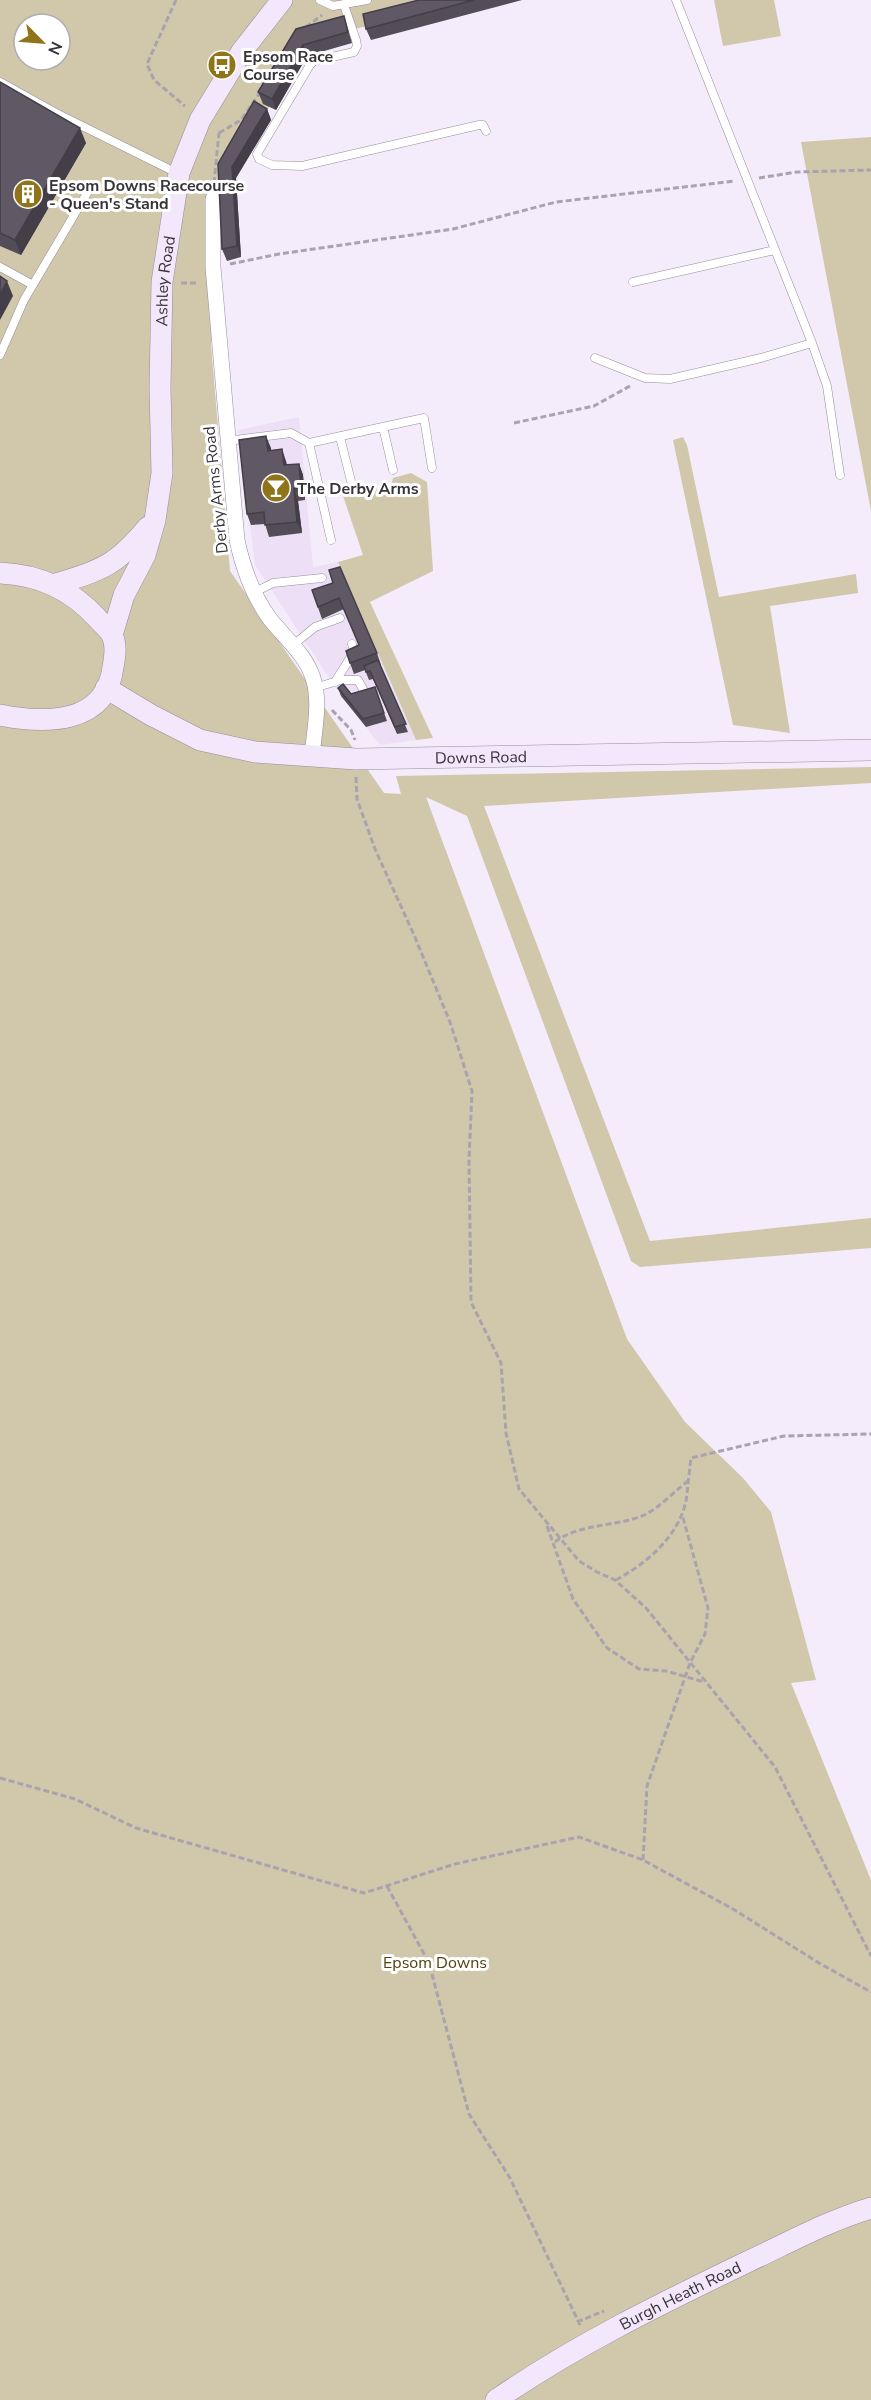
<svg xmlns="http://www.w3.org/2000/svg" width="871" height="2400" font-family="'Nunito Sans',sans-serif">
	<rect width="100%" height="100%" fill="#f4ecfb"/>
	<path fill="#ede0f6" d="M 299,417 L 313,567 L 338,562 L 416,740 L 380,745 L 341,696 L 255,565 L 238,430 Z"/>
	<path fill="#d1c7ab" fill-rule="evenodd" d="M 0,0 L 468,0 L 312,40 L 229,169 L 211,344 L 230,571 L 384,793 L 401,794 L 396,776 L 871,767 L 871,783 L 484,806 L 650,1241 L 871,1218 L 871,1248 L 640,1267 L 631,1261 L 467,816 L 426,797 L 627,1339 L 685,1422 L 743,1478 L 771,1512 L 816,1680 L 791,1683 L 871,1880 L 871,2400 L 0,2400 ZM 24,24 L 60,24 L 60,60 L 24,60 Z
		M 714,0 L 774,0 L 781,36 L 723,46 Z
		M 871,137 L 871,511 L 801,142 Z
		M 683,437 L 687,445 L 719,597 L 856,574 L 858,593 L 770,606 L 790,733 L 733,725 L 673,440 Z
		M 411,473 L 427,482 L 433,571 L 370,602 L 433,738 L 416,740 L 338,562 L 363,555 L 342,493 L 391,487 L 393,478 Z"/>
	<g fill="none" stroke-linecap="round" stroke-linejoin="round">
		<g stroke="#958e9b" stroke-width="9">
			<path id="service" d="M 320,0 L 333,6 L 367,0
				M 676,0 L 812,343 L 827,386 L 840,475
				M 344,5 L 356,40 L 357,46 L 354,52 L 314,61 L 310,65 L 257,154 L 259,159 L 272,165 L 302,166 L 479,125 L 483,125 L 486,131
				M 0,82 L 56,113 L 177,173
				M 0,267 L 33,285
				M 633,282 L 775,250
				M 0,355 L 24,300 L 90,188
				M 595,358 L 645,378 L 670,379 L 761,358 L 812,343
				M 383,427 L 393,470
				M 340,437 L 351,481
				M 227,441 L 291,433 L 309,443 L 424,418 L 432,468
				M 309,443 L 331,540
				M 255,592 L 273,583 L 322,578
				M 292,646 L 315,627 L 340,618
				M 335,682 L 354,652 L 352,644
				M 314,688 L 341,680 L 358,680 L 364,691"/>
		</g>
		<g stroke="#958e9b" stroke-width="16">
			<path id="minor" d="M 213,199 L 213,267 L 237,540 C 243,568 253,596 270,619 C 285,638 306,655 313,678 C 321,702 314,732 312,756"/>
		</g>
		<g stroke="#958e9b" stroke-width="22">
			<g id="secondary">
				<path d="M 0,573 C 40,575 70,589 97,618 C 101,623 109,629 112,635 C 117,645 115,657 113,667 C 106,725 45,724 0,715"/>
				<path d="M 53,585 C 101,570 115,567 148,527"/>
				<path id="s1" d="M 112,635 L 124,595 L 145,555 L 155,520 L 162,473 L 160,388 L 162,282 L 179,173 L 200,120 L 242,51 L 282,0"/>
				<path id="s2" d="M 106,688 L 151,715 L 200,740 L 255,752 L 356,759 L 871,750"/>
				<path id="s3" d="M 496,2400 C 574,2346 660,2304 745,2263 C 786,2244 827,2221 871,2208"/>
			</g>
		</g>
		<path stroke="#a9a3ae" stroke-width="3" stroke-dasharray="6 3" stroke-linecap="butt" d="M 176,0 L 147,64 L 154,80 L 185,106
			M 306,27 L 322,15
			M 219,133 L 241,120 L 261,91
			M 759,178 L 797,172 L 871,170
			M 214,183 L 219,133 L 216,131
			M 230,264 L 279,254 L 453,229 L 556,202 L 735,181
			M 181,283 L 198,283
			M 514,423 L 594,406 L 630,386
			M 332,710 L 351,730 L 355,740
			M 356,777 L 357,799 L 375,849 L 414,935 L 450,1022 L 472,1091 L 469,1160 L 471,1302 L 501,1363 L 506,1433 L 519,1489 L 579,1561 L 597,1572 L 615,1580 L 646,1608 L 775,1767 L 871,1956
			M 547,1526 L 573,1599 L 607,1648 L 639,1669 L 666,1671 L 704,1682
			M 555,1542 C 579,1523 617,1527 644,1515 C 658,1509 676,1490 688,1481
			M 616,1580 C 647,1563 678,1537 686,1501 C 688,1487 689,1472 691,1458 L 784,1436 L 871,1434
			M 0,1778 L 75,1799 L 136,1828 L 364,1893 L 455,1864 L 579,1837 L 643,1860 L 733,1909 L 819,1963 L 871,1992
			M 643,1860 L 647,1786 L 690,1663 L 705,1634 L 708,1608 L 682,1514
			M 387,1886 L 429,1963 L 469,2114 L 510,2178 L 581,2327
			M 577,2322 L 604,2311"/>
		<use href="#service" stroke="#fff" stroke-width="8"/>
		<use href="#minor" stroke="#fff" stroke-width="15"/>
		<use href="#secondary" stroke="#f3e7fb" stroke-width="21"/>
	</g>
	<path fill="#534d57" d="M 419,0 L 522,0 L 371,40 L 366,29 Z
		M 344,16 L 352,43 L 307,56 L 276,110 L 263,104 L 258,92 L 296,29 Z
		M 0,82 L 86,143 L 21,255 L 0,246 Z
		M 267,109 L 271,120 L 236,178 L 241,257 L 227,261 L 222,249 L 218,164 Z
		M 271,448 L 271,450 L 286,461 L 287,465 L 299,464 L 303,475 L 305,500 L 298,501 L 302,533 L 269,537 L 265,524 L 251,525 L 247,514 Z
		M 333,583 L 377,653 L 381,665 L 380,665 L 408,732 L 397,734 L 373,679 L 369,680 L 365,670 L 354,674 L 350,663 L 359,645 L 344,609 L 322,619 L 312,590 Z
		M 375,687 L 387,721 L 366,727 L 341,696 L 338,688 L 351,694 Z"/>
	<path fill="#433e47" d="M 303,45 L 307,56 L 276,110 L 272,99 Z
		M 267,109 L 271,120 L 236,178 L 241,257 L 237,246 L 232,167 Z
		M 80,128 L 86,143 L 21,255 L 15,240 Z
		M 7,281 L 13,296 L 0,320 L 0,295 Z
		M 266,436 L 271,448 L 272,462 L 268,451 Z
		M 282,449 L 286,461 L 288,477 L 284,465 Z
		M 299,464 L 303,475 L 305,500 L 301,488 Z
		M 294,489 L 298,501 L 302,533 L 297,522 Z"/>
	<path fill="#605965" stroke="#433e47" stroke-width="1.5" d="M 419,0 L 474,0 L 366,29 L 363,14 Z
		M 344,16 L 348,32 L 303,45 L 272,99 L 258,92 L 296,29 Z
		M 0,82 L 80,128 L 15,240 L 0,233 Z
		M 254,101 L 267,109 L 232,167 L 237,246 L 222,249 L 218,164 Z
		M 0,276 L 7,281 L 0,295 Z
		M 266,436 L 268,451 L 282,449 L 284,465 L 299,464 L 301,488 L 294,489 L 297,522 L 265,525 L 264,512 L 247,514 L 239,440 Z
		M 340,567 L 377,653 L 350,663 L 346,651 L 359,645 L 339,598 L 318,607 L 312,590 L 333,583 L 329,570 Z
		M 378,660 L 406,724 L 395,727 L 370,671 L 366,672 L 364,666 Z
		M 343,684 L 351,694 L 375,687 L 384,713 L 363,719 L 338,688 Z"/>
	<defs>
		<g id="bus-disc" transform="scale(1.5)"><circle r="9.5" fill="#8f7419" stroke="#fff"/><path d="M-5-6H5V4H4V6H2V4H-2V6H-4V4H-5ZM-3.5-4V0h7V-4ZM-3.5 1.2v1.5H-2V1.2ZM2 1.2v1.5H3.5V1.2Z" fill="#fff"/></g>
		<g id="building-disc" transform="scale(1.5)"><circle r="9.5" fill="#8f7419" stroke="#fff"/><path d="M-4-6H4V6H1V3H-1V6H-4ZM-2.5-4.3h1.7v1.8h-1.7ZM.8-4.3h1.7v1.8H.8ZM-2.5-1h1.7V.8h-1.7ZM.8-1h1.7V.8H.8Z" fill="#fff"/></g>
		<g id="bar-disc" transform="scale(1.5)"><circle r="9.5" fill="#8f7419" stroke="#fff"/><path d="M-6-5H6L.8 .8V4.5H3.5V6h-7V4.5H-.8V.8Z" fill="#fff"/></g>
	</defs>
	<g fill-rule="evenodd">
		<use href="#bus-disc" x="222" y="65"/>
		<use href="#building-disc" x="28" y="194"/>
		<use href="#bar-disc" x="276" y="488"/>
	</g>
	<g text-anchor="middle" stroke-width="6" stroke-linejoin="round" paint-order="stroke">
		<g font-size="16" font-weight="bold" fill="#373439" stroke="#fff" text-anchor="start">
			<text x="243" y="62">Epsom Race<tspan x="243" dy="18">Course</tspan></text>
			<text x="49" y="191">Epsom Downs Racecourse<tspan x="49" dy="18">- Queen's Stand</tspan></text>
			<text x="297" y="494">The Derby Arms</text>
		</g>
		<g font-size="16" fill="#373439" stroke="#fff">
			<text dy="6" stroke="none"><textPath href="#s1" startOffset="363">Ashley Road</textPath></text>
			<text transform="translate(215 490) rotate(-96)" y="6">Derby Arms Road</text>
			<text dy="6" stroke="none"><textPath href="#s2" startOffset="390">Downs Road</textPath></text>
			<text dy="6" stroke="none"><textPath href="#s3" startOffset="212">Burgh Heath Road</textPath></text>
		</g>
		<g font-size="16" fill="#514211" stroke="#fff">
			<text x="435" y="1968">Epsom Downs</text>
		</g>
	</g>
	<g transform="translate(42 42) rotate(115)"><circle r="28" fill="#ffffff" stroke="#afaeb0" stroke-width="1.5"/>
	<path d="M0-4.5L10 22L0 15L-10 22Z" fill="#8f7419"/>
	<text y="-9" font-size="16" font-weight="bold" text-anchor="middle" fill="#373439">N</text>
	</g>
</svg>
